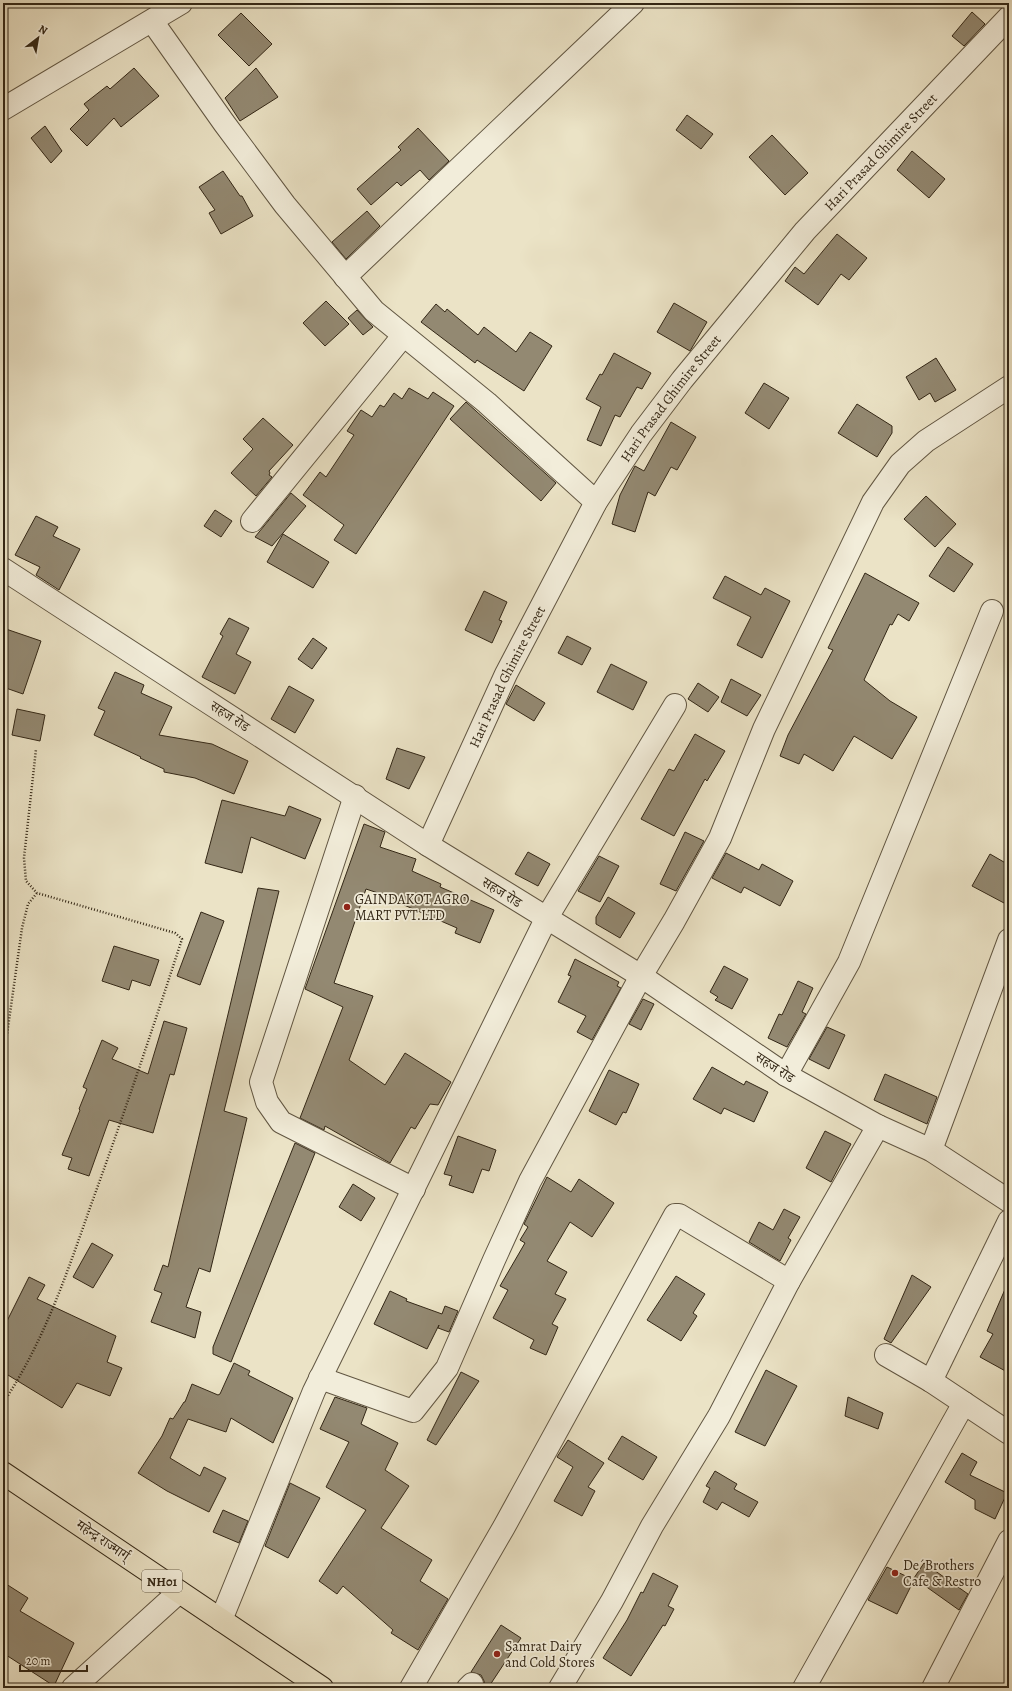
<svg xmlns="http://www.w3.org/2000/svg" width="1012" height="1691" font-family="Alegreya,'Noto Serif Devanagari',serif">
	<rect width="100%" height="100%" fill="#ebe3c6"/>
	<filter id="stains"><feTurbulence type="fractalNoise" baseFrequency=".005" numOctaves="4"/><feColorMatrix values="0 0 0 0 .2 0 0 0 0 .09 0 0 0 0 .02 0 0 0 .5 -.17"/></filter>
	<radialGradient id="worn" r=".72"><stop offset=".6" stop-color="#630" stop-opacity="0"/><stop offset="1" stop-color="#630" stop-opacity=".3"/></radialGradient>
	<path fill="#938972" stroke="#332716" d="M 972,12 L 985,24 L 964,46 L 952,36 Z
		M 241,13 L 272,44 L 249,66 L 218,35 Z
		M 134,68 L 159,96 L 121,127 L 114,118 L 87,146 L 70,129 L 89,110 L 84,104 L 107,86 L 110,89 Z
		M 256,68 L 278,97 L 240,121 L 225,98 Z
		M 687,115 L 713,134 L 701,149 L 676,130 Z
		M 45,126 L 62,151 L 51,163 L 31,138 Z
		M 418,128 L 449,161 L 429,180 L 420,170 L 401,186 L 397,182 L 371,205 L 357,189 L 401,150 L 398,147 Z
		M 772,135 L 808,173 L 785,195 L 749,157 Z
		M 912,151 L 945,179 L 929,198 L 897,170 Z
		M 223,171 L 240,196 L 242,196 L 253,216 L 221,234 L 209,213 L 215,210 L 199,187 Z
		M 367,211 L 380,226 L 346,259 L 332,242 Z
		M 837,234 L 867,258 L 849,280 L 841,274 L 818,305 L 785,281 L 795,267 L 804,274 Z
		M 326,301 L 349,324 L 325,346 L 303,323 Z
		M 674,303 L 707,322 L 690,351 L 657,332 Z
		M 436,304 L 445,312 L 447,309 L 478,335 L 484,327 L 516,352 L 530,332 L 552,346 L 524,391 L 477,360 L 475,363 L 421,322 Z
		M 357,310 L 373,327 L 363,335 L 348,318 Z
		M 614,353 L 651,373 L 642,389 L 637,387 L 620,417 L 615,415 L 601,446 L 587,440 L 601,407 L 586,399 L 600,374 L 602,375 Z
		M 936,358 L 956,390 L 935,402 L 930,393 L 919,400 L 906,377 Z
		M 764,383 L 789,398 L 769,429 L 745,413 Z
		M 409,388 L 428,399 L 433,392 L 454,406 L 356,554 L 334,540 L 344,525 L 303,495 L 320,472 L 326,477 L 354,435 L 347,431 L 361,410 L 372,417 L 380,405 L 384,407 L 394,393 L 402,399 Z
		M 466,402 L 556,483 L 541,501 L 450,419 Z
		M 857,404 L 892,426 L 892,433 L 877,457 L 838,433 Z
		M 263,418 L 293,445 L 269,471 L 270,473 L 269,475 L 272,477 L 256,496 L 231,473 L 253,449 L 243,439 Z
		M 671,422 L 696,437 L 677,470 L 671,467 L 655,496 L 648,492 L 635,532 L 612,524 L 620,495 L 635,466 L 644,471 Z
		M 291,493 L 306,506 L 272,546 L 255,537 Z
		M 926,496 L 956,524 L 935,547 L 904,519 Z
		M 215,510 L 232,521 L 221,537 L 204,526 Z
		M 36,516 L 58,527 L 53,536 L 80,549 L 59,590 L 36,575 L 40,567 L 15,555 Z
		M 283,534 L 329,562 L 313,588 L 267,562 Z
		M 948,547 L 973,564 L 954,592 L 929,576 Z
		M 865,573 L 919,603 L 909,621 L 898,614 L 892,625 L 890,624 L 864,680 L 890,701 L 917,717 L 892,759 L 854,736 L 833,771 L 804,754 L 799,764 L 780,756 L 788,735 L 833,650 L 828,648 Z
		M 725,576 L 761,595 L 765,588 L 790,601 L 762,658 L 737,645 L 751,617 L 713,598 Z
		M 484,591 L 507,602 L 499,620 L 502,621 L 492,643 L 465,630 Z
		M 229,618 L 249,628 L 236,654 L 251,662 L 235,694 L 202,677 L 223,636 L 220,634 Z
		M 3,628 L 41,641 L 23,694 L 3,687 Z
		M 567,636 L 591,648 L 582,665 L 558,653 Z
		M 313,638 L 327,648 L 312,669 L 298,659 Z
		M 611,664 L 647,682 L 633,710 L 597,692 Z
		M 115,672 L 144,685 L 141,693 L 172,707 L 159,735 L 212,744 L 248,761 L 234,794 L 195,778 L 164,772 L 164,769 L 140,758 L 141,757 L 94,735 L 105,711 L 98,708 Z
		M 731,679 L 761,695 L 747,716 L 721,702 Z
		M 698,683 L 719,697 L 708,712 L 688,699 Z
		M 516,685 L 545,703 L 534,721 L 506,704 Z
		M 289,686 L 314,700 L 295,733 L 271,719 Z
		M 17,709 L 45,715 L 40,741 L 12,735 Z
		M 695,734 L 725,751 L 707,781 L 705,779 L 674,836 L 641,819 L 669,769 L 674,771 Z
		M 397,748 L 425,757 L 409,789 L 386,779 Z
		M 222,800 L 285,816 L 289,806 L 321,819 L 305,859 L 251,837 L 242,873 L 205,863 Z
		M 364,824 L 385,832 L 380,847 L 416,859 L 412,871 L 441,884 L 440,887 L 494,910 L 480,943 L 455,933 L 457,928 L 404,905 L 405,902 L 366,889 L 334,983 L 373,996 L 349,1060 L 385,1085 L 405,1053 L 451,1082 L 438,1105 L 430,1104 L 415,1129 L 411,1127 L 390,1163 L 325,1126 L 324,1130 L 300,1118 L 343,1007 L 305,989 Z
		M 685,832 L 704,841 L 676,891 L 660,884 Z
		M 528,852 L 550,864 L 538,886 L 515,874 Z
		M 726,853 L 759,870 L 762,864 L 793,881 L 780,906 L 744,887 L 741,893 L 712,878 Z
		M 990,854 L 1009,865 L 1009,894 L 1004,903 L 972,886 Z
		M 599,856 L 619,866 L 600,902 L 578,891 Z
		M 258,888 L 279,891 L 224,1111 L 247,1118 L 210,1272 L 199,1268 L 186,1307 L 201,1312 L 195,1338 L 151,1322 L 162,1293 L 154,1290 L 163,1265 L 168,1267 Z
		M 608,897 L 635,913 L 620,938 L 596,924 L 596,917 Z
		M 201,912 L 224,921 L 200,985 L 177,976 Z
		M 114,946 L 159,960 L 150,986 L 132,980 L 129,990 L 102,981 Z
		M 575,959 L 619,982 L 617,986 L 621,988 L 592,1040 L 577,1032 L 586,1016 L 558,1002 L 571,976 L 568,975 Z
		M 724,966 L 748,979 L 732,1009 L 715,1000 L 718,997 L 710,992 Z
		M 798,981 L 813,988 L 802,1012 L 806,1014 L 787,1047 L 768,1038 L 779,1014 L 782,1015 Z
		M 643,999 L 654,1004 L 641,1030 L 629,1024 Z
		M 164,1021 L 187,1028 L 174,1075 L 170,1074 L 153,1133 L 109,1120 L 89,1176 L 68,1169 L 72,1158 L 62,1155 L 80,1110 L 79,1109 L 87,1089 L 83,1087 L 102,1040 L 118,1048 L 112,1059 L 148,1074 Z
		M 827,1027 L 845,1035 L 829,1069 L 809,1059 Z
		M 712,1067 L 744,1085 L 746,1081 L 768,1092 L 754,1122 L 724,1108 L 721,1114 L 693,1099 Z
		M 609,1070 L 639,1084 L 626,1113 L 623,1112 L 616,1125 L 589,1111 Z
		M 885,1074 L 937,1097 L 927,1124 L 874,1100 Z
		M 825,1131 L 851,1144 L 831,1182 L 806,1168 Z
		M 458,1136 L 496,1150 L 489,1171 L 482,1169 L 473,1193 L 449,1185 L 452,1176 L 444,1174 Z
		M 295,1143 L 315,1153 L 231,1362 L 213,1354 L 213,1347 Z
		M 547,1177 L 571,1192 L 579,1179 L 614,1203 L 592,1237 L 570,1222 L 547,1261 L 567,1272 L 555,1294 L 566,1299 L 552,1324 L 558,1327 L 546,1355 L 530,1348 L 534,1340 L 493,1318 L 508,1290 L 500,1286 L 525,1243 L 520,1240 L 528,1227 L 524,1224 Z
		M 353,1184 L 375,1198 L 361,1221 L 339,1207 Z
		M 784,1209 L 800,1217 L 788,1238 L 791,1240 L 780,1261 L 749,1242 L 759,1222 L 773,1230 Z
		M 92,1243 L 113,1255 L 93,1288 L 73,1277 Z
		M 912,1275 L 931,1287 L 891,1343 L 884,1339 Z
		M 676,1276 L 705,1294 L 693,1313 L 697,1316 L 681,1341 L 647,1320 Z
		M 29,1277 L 45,1285 L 37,1299 L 116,1336 L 107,1362 L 122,1368 L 110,1396 L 77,1383 L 62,1408 L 3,1372 L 3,1329 Z
		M 1009,1280 L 1009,1373 L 980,1357 L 993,1334 L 987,1331 Z
		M 390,1291 L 407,1299 L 406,1301 L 442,1314 L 445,1306 L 458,1311 L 449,1332 L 438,1328 L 439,1325 L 427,1349 L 374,1324 Z
		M 234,1363 L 250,1371 L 248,1375 L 293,1398 L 273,1443 L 231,1418 L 226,1432 L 188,1419 L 170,1458 L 200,1476 L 204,1467 L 226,1478 L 209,1512 L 167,1491 L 138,1473 L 162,1436 L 170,1418 L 173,1419 L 184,1402 L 185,1402 L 192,1384 L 218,1395 L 220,1394 Z
		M 766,1370 L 797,1386 L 765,1446 L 735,1432 Z
		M 461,1372 L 479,1381 L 436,1445 L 427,1440 Z
		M 335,1397 L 367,1408 L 361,1424 L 398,1443 L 385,1470 L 409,1486 L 381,1528 L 432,1560 L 420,1581 L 448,1599 L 418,1650 L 391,1633 L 393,1630 L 343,1586 L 337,1594 L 319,1581 L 366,1510 L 326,1487 L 349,1442 L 320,1429 Z
		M 848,1397 L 883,1413 L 878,1429 L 845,1416 Z
		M 622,1436 L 657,1457 L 643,1480 L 608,1459 Z
		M 568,1440 L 604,1463 L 588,1487 L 595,1491 L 582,1516 L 554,1501 L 573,1467 L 557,1457 Z
		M 962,1453 L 977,1462 L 970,1475 L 1007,1493 L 995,1519 L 975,1509 L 975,1500 L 945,1482 Z
		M 715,1471 L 737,1484 L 734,1489 L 758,1502 L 749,1517 L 722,1502 L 717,1510 L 703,1502 L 710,1488 L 706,1486 Z
		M 290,1483 L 320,1498 L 288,1558 L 265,1546 Z
		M 223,1510 L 248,1521 L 239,1543 L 213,1532 Z
		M 924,1563 L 968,1594 L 959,1610 L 914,1578 Z
		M 887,1567 L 914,1580 L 897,1614 L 868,1600 Z
		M 653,1573 L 678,1586 L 668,1606 L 674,1609 L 665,1626 L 663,1625 L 631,1676 L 603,1658 L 627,1620 L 641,1592 L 643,1593 Z
		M 3,1582 L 28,1598 L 20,1611 L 74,1643 L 54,1686 L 3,1653 Z
		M 501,1625 L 521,1638 L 488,1688 L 485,1688 L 484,1681 L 481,1675 L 471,1672 Z"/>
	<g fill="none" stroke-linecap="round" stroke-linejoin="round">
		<g stroke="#615642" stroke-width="24">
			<g id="street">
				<path d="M 152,21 L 224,123 L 285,205 L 374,311 L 487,403 L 596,502"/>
				<path d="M 3,109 L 181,3"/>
				<path d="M 345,277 L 633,3"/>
				<path d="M 252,521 L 403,336"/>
				<path d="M 3,569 L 428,845 L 641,976 L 786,1075 L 878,1126 L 931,1150 L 1009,1201"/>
				<path d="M 355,796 L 261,1082 L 267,1102 L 281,1122 L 414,1189"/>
				<path id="s1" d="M 428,845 L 506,674 L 596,502 L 641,434 L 682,380 L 805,231 L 1009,17"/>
				<path d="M 786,1075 L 849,962 L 992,611"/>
				<path d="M 931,1150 L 1009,940"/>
				<path d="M 886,1355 L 931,1381 L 1009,1433"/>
				<path d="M 320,1378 L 413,1411 L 447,1368 L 494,1260 L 530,1181 L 641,976 L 674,921 L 720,838 L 764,729 L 873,502 L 900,464 L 926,441 L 1009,387"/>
				<path d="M 931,1381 L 1009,1221"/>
				<path d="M 221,1620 L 314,1391 L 546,919 L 675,705"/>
				<path d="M 73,1688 L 179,1592"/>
				<path d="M 411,1688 L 504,1527 L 675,1215 L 679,1215 L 789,1281"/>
				<path d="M 468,1688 L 472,1684"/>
				<path d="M 560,1688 L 612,1601 L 652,1526 L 719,1416 L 789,1281 L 878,1126"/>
				<path d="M 804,1688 L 964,1403"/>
				<path d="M 933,1688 L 1009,1541"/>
			</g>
		</g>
		<g stroke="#332716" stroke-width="24">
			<path id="highway" d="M 3,1473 L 322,1688"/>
		</g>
		<path stroke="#332716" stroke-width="2.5" stroke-dasharray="1 2" stroke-linecap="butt" d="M 3,1063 L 22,928 L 28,904 L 37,893
			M 3,1403 C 44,1342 67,1273 91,1205 C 123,1117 153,1028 182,939 L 175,933 L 37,893 L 26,881 L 24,858 L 36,749"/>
		<use href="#street" stroke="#f2edda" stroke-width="22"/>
		<use href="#highway" stroke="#ebe3c6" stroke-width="22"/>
	</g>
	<g fill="#8f2418" stroke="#f2edda" stroke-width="1.5">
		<circle cx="347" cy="907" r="4"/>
		<circle cx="895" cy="1573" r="4"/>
		<circle cx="497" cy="1654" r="4"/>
	</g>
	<g text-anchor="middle" stroke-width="3.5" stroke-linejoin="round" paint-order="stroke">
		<rect fill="#f2edda" stroke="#6c6251" stroke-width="1" x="142" y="1570" width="40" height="22" rx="3"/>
		<g font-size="13" font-weight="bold" fill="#332716">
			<text x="162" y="1586">NH01</text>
		</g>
		<g font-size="14" fill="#332716" stroke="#f2edda">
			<text dy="5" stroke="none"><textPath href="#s1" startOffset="834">Hari Prasad Ghimire Street</textPath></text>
			<text dy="5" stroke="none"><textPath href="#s1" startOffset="510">Hari Prasad Ghimire Street</textPath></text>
			<text dy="5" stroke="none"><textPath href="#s1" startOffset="186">Hari Prasad Ghimire Street</textPath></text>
			<text transform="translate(230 716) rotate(33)" y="5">सहज रोड</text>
			<text transform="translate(502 892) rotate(32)" y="5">सहज रोड</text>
			<text transform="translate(775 1067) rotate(33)" y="5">सहज रोड</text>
			<text transform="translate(103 1540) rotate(34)" y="5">महेन्द्र राज्मार्ग्</text>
		</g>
		<g font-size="14" fill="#332716" stroke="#f2edda" text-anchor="start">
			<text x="355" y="904">GAINDAKOT AGRO<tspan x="355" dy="16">MART PVT.LTD</tspan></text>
			<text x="903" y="1570">De´Brothers<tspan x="903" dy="16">Cafe &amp; Restro</tspan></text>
			<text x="505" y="1651">Samrat Dairy<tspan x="505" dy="16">and Cold Stores</tspan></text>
		</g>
	</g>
	<rect width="1012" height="1691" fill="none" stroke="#ebe3c6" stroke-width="16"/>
	<rect x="4" y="4" width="1004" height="1683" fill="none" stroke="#332716" stroke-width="2"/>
	<rect x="8" y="8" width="996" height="1675" fill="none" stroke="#332716"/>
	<g transform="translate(38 38) rotate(31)" stroke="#f2edda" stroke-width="3" paint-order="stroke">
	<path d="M0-3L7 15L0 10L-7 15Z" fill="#332716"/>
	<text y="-6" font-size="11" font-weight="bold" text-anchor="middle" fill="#332716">N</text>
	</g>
	<path d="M20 1665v6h67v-6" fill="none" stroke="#332716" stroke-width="2"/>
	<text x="26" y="1665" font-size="12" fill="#332716" stroke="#f2edda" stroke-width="3" paint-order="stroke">20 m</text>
	<rect width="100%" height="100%" filter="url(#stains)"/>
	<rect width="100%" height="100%" fill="url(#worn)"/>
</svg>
